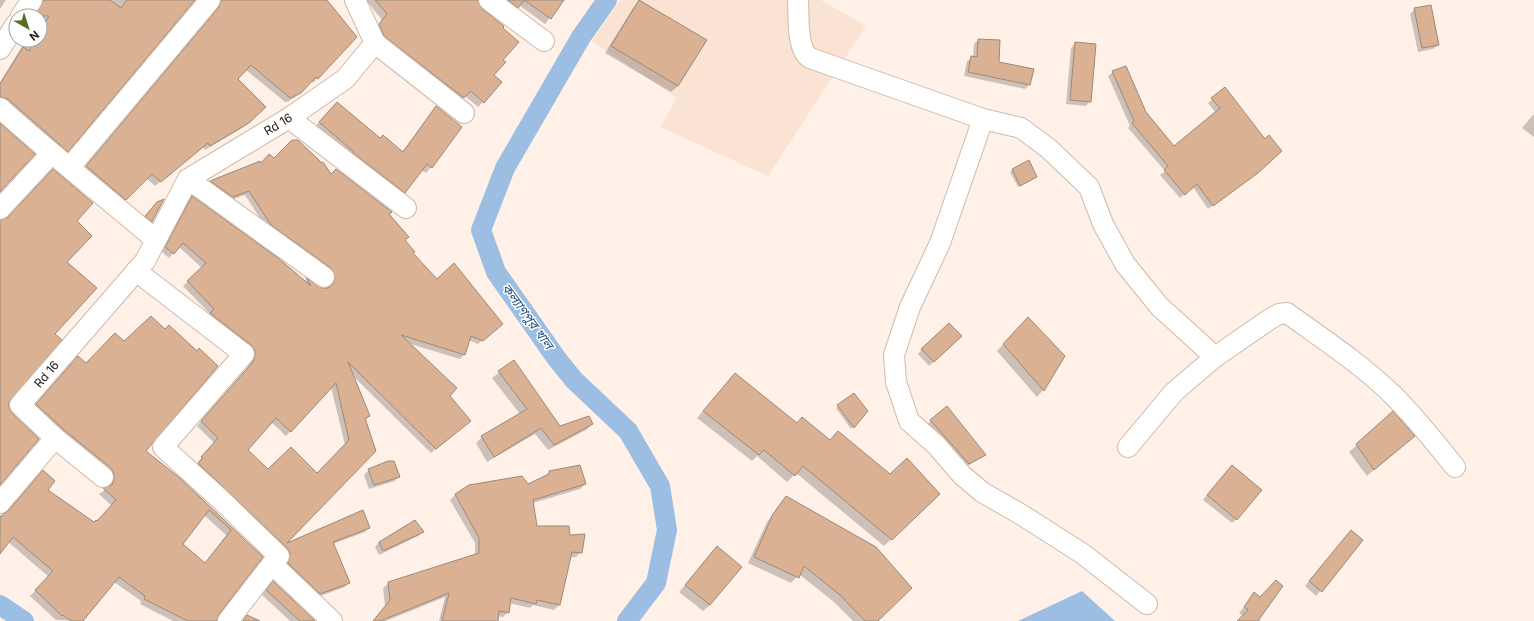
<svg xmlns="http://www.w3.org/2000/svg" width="1534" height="621" font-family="Inter,'Noto Sans Bengali',sans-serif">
	<rect width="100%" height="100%" fill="#fff1e7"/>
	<path fill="#fbe3d3" d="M 620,0 L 821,0 L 866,26 L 768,176 L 660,127 L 677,98 L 592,41 Z"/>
	<path fill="#9bbee2" d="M 1082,591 L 1115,621 L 1018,621 Z"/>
	<path fill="#0003" fill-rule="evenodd" d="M 0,0 L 6,0 L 0,9 Z
		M 39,0 L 194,0 L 62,156 L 0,103 L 0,82 L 26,40 L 40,40 L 40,16 L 34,16 Z
		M 215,0 L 325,0 L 356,37 L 313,83 L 311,81 L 295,97 L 287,102 L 285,102 L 246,70 L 237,79 L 264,107 L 242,128 L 205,150 L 203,147 L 155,186 L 146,178 L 121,204 L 81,172 L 214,14 L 217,8 Z
		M 366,0 L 477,0 L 502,60 L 492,75 L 483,102 L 478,107 L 465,96 L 458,103 L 374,30 L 382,20 Z
		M 495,0 L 563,0 L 545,24 L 519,5 L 513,12 Z
		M 639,1 L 678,86 L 671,92 L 605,53 L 633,8 Z
		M 1415,9 L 1438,45 L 1433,49 L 1418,52 L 1410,14 Z
		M 978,40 L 999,41 L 998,63 L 1029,85 L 1025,89 L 964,76 L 967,61 L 973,58 L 974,44 Z
		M 1075,43 L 1090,101 L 1086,106 L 1066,104 L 1071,48 Z
		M 1113,72 L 1173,147 L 1216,113 L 1208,103 L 1225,89 L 1252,177 L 1208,209 L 1193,187 L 1180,198 L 1160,175 L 1165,171 L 1128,128 L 1130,126 L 1108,76 Z
		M 436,107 L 461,127 L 431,167 L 426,173 L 421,170 L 399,197 L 314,128 L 331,108 L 402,152 Z
		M 1534,114 L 1534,137 L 1522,128 Z
		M 274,160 L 331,175 L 388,214 L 412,253 L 437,280 L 497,328 L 478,344 L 468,340 L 464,355 L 460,359 L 407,343 L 448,396 L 465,425 L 431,453 L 352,375 L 369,416 L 365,421 L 375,451 L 283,546 L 362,511 L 369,527 L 365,532 L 333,544 L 349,582 L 345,587 L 315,598 L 194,468 L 200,463 L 198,462 L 214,443 L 197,426 L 248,367 L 251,362 L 251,355 L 207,318 L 210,314 L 183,286 L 202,268 L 179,247 L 169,258 L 162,252 L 188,202 L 192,197 L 304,282 L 306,280 L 322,289 L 330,288 L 332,283 L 267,229 L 245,195 L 228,201 L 207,186 L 211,182 L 259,163 L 261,164 ZM 331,387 L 345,445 L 317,474 L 268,470 L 246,450 L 271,422 L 286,436 Z
		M 1012,170 L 1036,177 L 1018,187 L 1010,172 Z
		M 1021,325 L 1043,390 L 1037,397 L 997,351 Z
		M 956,341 L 929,366 L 918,354 L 922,349 Z
		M 73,362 L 144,451 L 262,557 L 218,613 L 216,621 L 173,621 L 140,604 L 141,601 L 114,582 L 82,621 L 56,620 L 30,596 L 49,577 L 7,541 L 0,550 L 0,515 L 4,515 L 38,476 L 46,490 L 94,523 L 112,506 L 99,494 L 109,487 L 109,479 L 32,410 ZM 204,515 L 227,536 L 205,564 L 181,545 Z
		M 513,362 L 560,428 L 592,424 L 586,430 L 548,450 L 535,434 L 487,462 L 476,443 L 482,437 L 520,414 L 492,378 Z
		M 735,374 L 797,423 L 890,475 L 932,501 L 884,546 L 796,473 L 787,482 L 757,456 L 752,461 L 697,418 Z
		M 838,406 L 866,411 L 851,429 L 836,408 Z
		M 947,407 L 985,455 L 964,468 L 926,425 Z
		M 1393,413 L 1406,442 L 1367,476 L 1349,452 Z
		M 369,470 L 399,476 L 395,481 L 369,489 L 364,475 Z
		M 1227,471 L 1237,519 L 1232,523 L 1203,500 Z
		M 549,472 L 585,484 L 580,489 L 533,503 L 537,527 L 569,536 L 581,552 L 576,557 L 570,557 L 559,605 L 554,610 L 533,605 L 530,608 L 509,603 L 508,612 L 503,617 L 497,616 L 497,621 L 439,621 L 445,597 L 386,621 L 373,621 L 385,606 L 383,588 L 389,583 L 475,555 L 475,543 L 450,500 L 455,495 L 469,486 L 527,486 L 544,477 Z
		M 786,497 L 877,621 L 853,621 L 834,602 L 799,574 L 791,583 L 748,563 L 767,522 Z
		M 423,532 L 418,536 L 379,555 L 375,547 L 379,542 Z
		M 1346,536 L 1362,540 L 1316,596 L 1305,586 Z
		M 710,555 L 710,605 L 703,611 L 679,592 Z
		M 268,587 L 314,621 L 290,621 L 262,595 Z
		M 1255,594 L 1260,598 L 1258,619 L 1261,621 L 1238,621 L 1243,616 L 1239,613 Z"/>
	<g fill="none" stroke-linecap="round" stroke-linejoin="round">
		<path stroke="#9bbee2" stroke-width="20" d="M 607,0 L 581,37 L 505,168 L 481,230 L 496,272 L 557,359 L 574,380 L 628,431 L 660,486 L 667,530 L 656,583 L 627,621
			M 0,605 L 24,621"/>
	</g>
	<path fill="#dab192" stroke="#9d897a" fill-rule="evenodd" d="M 43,0 L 110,0 L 121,8 L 127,0 L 195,0 L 68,152 L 8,99 L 0,97 L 0,84 L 23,47 L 29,51 L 35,40 L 40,40 L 40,32 L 49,16 L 35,16 Z
		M 221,0 L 327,0 L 357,37 L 318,79 L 316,77 L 301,93 L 293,97 L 290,98 L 251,65 L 238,79 L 266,107 L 249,123 L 210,146 L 208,143 L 161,182 L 152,174 L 126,200 L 86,166 L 219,7 Z
		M 375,0 L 478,0 L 482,9 L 504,26 L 503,28 L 519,42 L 503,60 L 506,62 L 494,75 L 502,82 L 484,103 L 471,91 L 464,98 L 384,36 L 379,24 L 387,14 Z
		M 508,0 L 564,0 L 551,19 L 524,0 L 518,8 Z
		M 639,0 L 707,40 L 678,86 L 611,46 Z
		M 1431,5 L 1439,45 L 1422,48 L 1414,8 Z
		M 978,39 L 1000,40 L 999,62 L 1034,69 L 1030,85 L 968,72 L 971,56 L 977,57 Z
		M 1075,42 L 1096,44 L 1091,102 L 1070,100 Z
		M 1126,66 L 1146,112 L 1174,146 L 1220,108 L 1211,98 L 1225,87 L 1265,139 L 1269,135 L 1282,151 L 1258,173 L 1213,206 L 1197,184 L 1185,195 L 1164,170 L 1168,166 L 1132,123 L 1134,121 L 1112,71 Z
		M 337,102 L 380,138 L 383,135 L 403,152 L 436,106 L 462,127 L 432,168 L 427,164 L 405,193 L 353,153 L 354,152 L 319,122 Z
		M 0,123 L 35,154 L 0,192 Z
		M 292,140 L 298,140 L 322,163 L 323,162 L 331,174 L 336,169 L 392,212 L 389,214 L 409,237 L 405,240 L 415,252 L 413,253 L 437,279 L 454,263 L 503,324 L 483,341 L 471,336 L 465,355 L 401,335 L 457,388 L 450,396 L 471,421 L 436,449 L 348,362 L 370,416 L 365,418 L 376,451 L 287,543 L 363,510 L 370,528 L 333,542 L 350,583 L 320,594 L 288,563 L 290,553 L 287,548 L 198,463 L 203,458 L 201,457 L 218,438 L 201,421 L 253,362 L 255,356 L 255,350 L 251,345 L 210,313 L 214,309 L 187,281 L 206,263 L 183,243 L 174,254 L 165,247 L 192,196 L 278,258 L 311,286 L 306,278 L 322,288 L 328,288 L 333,284 L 335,278 L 331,268 L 271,225 L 249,191 L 233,197 L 210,181 L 260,161 L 261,163 L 269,154 L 274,158 ZM 336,383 L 349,440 L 317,473 L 291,447 L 268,469 L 248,450 L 276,418 L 291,432 Z
		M 1029,160 L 1037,177 L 1020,186 L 1012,169 Z
		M 53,169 L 93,203 L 77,221 L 92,236 L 67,262 L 97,288 L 55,334 L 62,340 L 9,402 L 9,408 L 12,413 L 39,439 L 0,485 L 0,220 L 8,217 Z
		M 164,199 L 152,222 L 145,216 L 157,202 Z
		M 151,316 L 165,329 L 169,325 L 197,351 L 199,348 L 218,366 L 146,451 L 181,479 L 263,557 L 219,614 L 217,621 L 188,621 L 144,599 L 145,596 L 119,577 L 83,621 L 71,621 L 63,615 L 62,616 L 35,590 L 53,571 L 13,537 L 0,554 L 0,517 L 9,510 L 43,470 L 55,481 L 48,490 L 94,522 L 96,520 L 97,521 L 116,500 L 103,488 L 112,485 L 114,479 L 114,473 L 111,468 L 63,429 L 36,404 L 78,356 L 86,363 L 115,333 L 124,341 ZM 209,510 L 231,530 L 205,563 L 183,544 Z
		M 1028,317 L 1065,356 L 1044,391 L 1003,344 Z
		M 949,323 L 962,336 L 934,362 L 921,349 Z
		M 514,360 L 560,426 L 589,416 L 593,424 L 554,445 L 541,428 L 494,457 L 481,436 L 527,409 L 498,371 Z
		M 735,373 L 797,423 L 802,417 L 830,440 L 838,431 L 890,474 L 907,458 L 940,494 L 892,540 L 803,466 L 795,476 L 764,450 L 759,455 L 703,411 Z
		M 854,393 L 868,411 L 854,428 L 837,405 Z
		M 947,406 L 986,455 L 969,464 L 930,420 Z
		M 1393,411 L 1415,436 L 1374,470 L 1356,444 Z
		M 388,461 L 394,461 L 400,477 L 374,485 L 368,469 Z
		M 580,465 L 586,484 L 533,500 L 537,526 L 569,526 L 570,535 L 585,534 L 582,553 L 572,552 L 560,605 L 537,600 L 536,604 L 511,598 L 509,613 L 499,611 L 498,621 L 442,621 L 449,593 L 380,621 L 373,621 L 390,600 L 388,582 L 479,553 L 479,538 L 455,494 L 469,485 L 522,476 L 528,484 L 549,474 L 549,471 Z
		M 1232,465 L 1262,490 L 1237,520 L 1207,495 Z
		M 786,496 L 876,547 L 912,588 L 878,621 L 865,621 L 840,595 L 804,566 L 799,578 L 754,557 L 773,514 Z
		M 415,520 L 424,532 L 383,551 L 379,542 Z
		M 1351,530 L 1363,540 L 1322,592 L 1309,581 Z
		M 717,546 L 742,567 L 710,605 L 685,585 Z
		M 1276,580 L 1283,586 L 1258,621 L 1237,621 L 1248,610 L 1244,607 L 1254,592 L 1260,597 Z
		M 273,581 L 315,621 L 300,621 L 266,590 Z
		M 247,615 L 260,621 L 243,621 Z"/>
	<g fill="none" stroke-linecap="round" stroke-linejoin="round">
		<g stroke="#cfb9a9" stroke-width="22">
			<g id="street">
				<path d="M 489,0 L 544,41"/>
				<path d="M 798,0 C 799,16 796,49 810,58 L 983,119 L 940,243 L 910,307 L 894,355 L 896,382 L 909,421 L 936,445 L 962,475 L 982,492 L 1022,515 L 1083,554 L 1147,604"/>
				<path d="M 21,16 L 32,0"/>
				<path d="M 375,43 L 464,113"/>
				<path d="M 0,49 L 16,24"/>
				<path d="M 0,108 C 51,154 104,196 156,240"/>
				<path d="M 289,118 L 406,208"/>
				<path d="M 983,119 L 1021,128 L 1048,148 L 1089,187 L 1103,224 L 1125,264 L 1159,306 L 1215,357"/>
				<path d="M 70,167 L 210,0"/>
				<path d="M 188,179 L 324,277"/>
				<path d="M 0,209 L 51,154"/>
				<path d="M 136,271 L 244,354 L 163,447 L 220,499 L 279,556 L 265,573 L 228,621"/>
				<path d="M 55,438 L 103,477"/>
				<path d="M 1128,447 L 1174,392 L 1215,357 L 1270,319 L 1279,314 L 1287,313 C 1323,339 1361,364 1393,395 C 1415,417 1435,442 1455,467"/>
				<path id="s1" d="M 0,503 L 55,438 L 20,405 L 145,261 L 188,179 L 289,118 L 345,79 L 375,43 L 355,0"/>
				<path d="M 272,564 L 332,621"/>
			</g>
		</g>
		<use href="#street" stroke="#fff" stroke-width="20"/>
	</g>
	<g text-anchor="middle" stroke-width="3" stroke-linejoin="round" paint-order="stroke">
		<g font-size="12" fill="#1f1812" stroke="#fff">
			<text dy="4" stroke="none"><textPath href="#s1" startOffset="522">Rd 16</textPath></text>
			<text dy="4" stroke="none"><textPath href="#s1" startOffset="174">Rd 16</textPath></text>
		</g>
		<g font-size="13" font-style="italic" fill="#225483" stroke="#fff">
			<text transform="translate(528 316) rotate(54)" y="5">কল্যাণপুর খাল</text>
		</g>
	</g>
	<g transform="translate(28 28) rotate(141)"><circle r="19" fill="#ffffff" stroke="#a5a3a0"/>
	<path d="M0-3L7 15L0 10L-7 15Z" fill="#596f20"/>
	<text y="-6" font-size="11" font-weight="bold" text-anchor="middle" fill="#1f1812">N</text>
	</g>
</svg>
